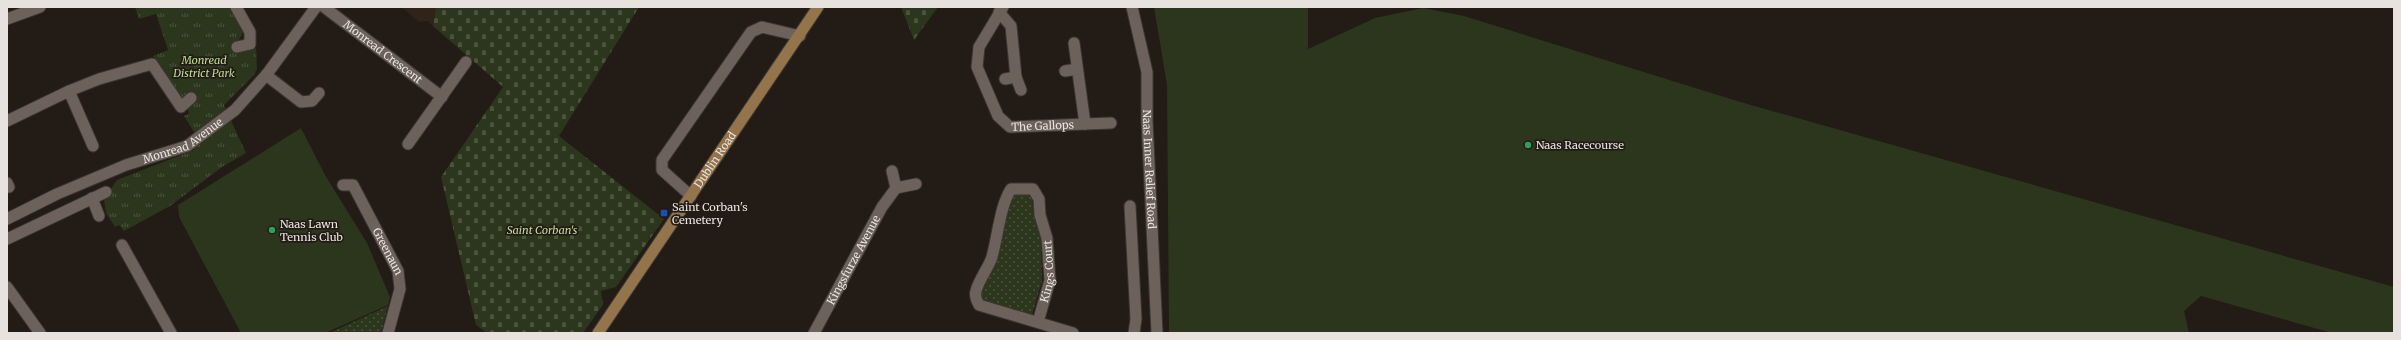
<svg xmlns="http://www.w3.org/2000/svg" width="2401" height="340" font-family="Merriweather,serif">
	<defs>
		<pattern id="grass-dots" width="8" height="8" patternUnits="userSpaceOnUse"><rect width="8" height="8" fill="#2c361d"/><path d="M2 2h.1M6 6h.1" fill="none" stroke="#4b533d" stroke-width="1.8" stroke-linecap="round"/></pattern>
		<pattern id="cemetery-stones" width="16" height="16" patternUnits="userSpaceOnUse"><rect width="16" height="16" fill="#2c361d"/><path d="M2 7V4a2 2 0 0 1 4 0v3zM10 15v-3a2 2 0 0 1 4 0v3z" fill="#4b533d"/></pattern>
		<pattern id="park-tufts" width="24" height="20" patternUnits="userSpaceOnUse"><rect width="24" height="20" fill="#2c361d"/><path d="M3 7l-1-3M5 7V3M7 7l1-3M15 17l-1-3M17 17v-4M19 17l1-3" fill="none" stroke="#4b533d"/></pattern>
	</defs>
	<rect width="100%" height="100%" fill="#231b15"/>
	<path fill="#302319" d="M 401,7 L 436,7 L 433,26 L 428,21 L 419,22 Z"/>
	<path fill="url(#grass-dots)" d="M 1028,194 L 1032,199 L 1034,216 L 1041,238 L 1042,281 L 1032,315 L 980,301 L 978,293 L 1011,195 Z
		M 388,306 L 381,333 L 329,333 Z"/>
	<path fill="url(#cemetery-stones)" d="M 436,7 L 639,7 L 559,136 L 664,219 L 616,287 L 601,291 L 603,305 L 583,333 L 487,333 L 476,325 L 441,177 L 503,87 L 433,26 Z
		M 901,7 L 938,7 L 914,40 Z"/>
	<path fill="url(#park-tufts)" d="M 135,7 L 231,7 L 244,31 L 237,43 L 239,51 L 256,48 L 257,69 L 254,75 L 224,105 L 246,153 L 222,167 L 170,206 L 124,231 L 119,225 L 115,227 L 106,213 L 104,199 L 117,180 L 194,150 L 194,132 L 184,116 L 189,114 L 188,109 L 153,56 L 168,50 L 156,14 L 139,19 Z"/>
	<path fill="#2c361d" d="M 1154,7 L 1308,7 L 1308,49 L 1375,18 L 1423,8 L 1464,16 L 1737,101 L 2394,287 L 2394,333 L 2332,333 L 2201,296 L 2184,311 L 2189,333 L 1169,333 L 1167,85 Z
		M 301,128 L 325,175 L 367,243 L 390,297 L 388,305 L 325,333 L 241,333 L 179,217 L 178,205 Z"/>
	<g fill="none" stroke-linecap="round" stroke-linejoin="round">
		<g stroke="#3c3633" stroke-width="13">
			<g id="minor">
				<path d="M 236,7 L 250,32 L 250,44 L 237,47"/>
				<path id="s1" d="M 324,7 L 442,97"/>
				<path id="s2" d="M 1003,7 L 979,47 L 977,67 L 998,116 L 1010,127 L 1111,123"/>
				<path d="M 999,12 L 1011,26 L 1016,77 L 1021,90"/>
				<path d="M 7,19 L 40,7"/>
				<path d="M 1074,43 L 1085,124"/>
				<path d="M 1065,71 L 1077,69"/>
				<path d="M 266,75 L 301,102 L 312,101 L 319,93"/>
				<path d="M 1005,79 L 1016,77"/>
				<path d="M 69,91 L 93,146"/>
				<path d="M 7,121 L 69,91 L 99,79 L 152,64 L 181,107 L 191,98"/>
				<path d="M 408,144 L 466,62"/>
				<path d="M 892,171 L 896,188 L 916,184"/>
				<path d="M 7,183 L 9,187"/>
				<path id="s3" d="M 343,185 L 353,185 L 398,271 L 400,289 L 388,333"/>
				<path d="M 691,196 L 662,170 L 662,160 L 751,32 L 762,27 L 800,36"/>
				<path d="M 92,198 L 99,216"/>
				<path d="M 1130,206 L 1136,319 L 1134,333"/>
				<path id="s4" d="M 7,219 L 57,194 L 126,165 L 187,146 L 235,110 L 267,74 L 316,7"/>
				<path d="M 7,239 L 106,192"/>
				<path d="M 122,245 L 171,333"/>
				<path d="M 7,287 L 40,333"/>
				<path id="s5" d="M 1038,322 L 1050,280 L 1047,238 L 1040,215 L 1039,199 L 1033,189 L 1011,189 C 1000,206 998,235 992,257 C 988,269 979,279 976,291 C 974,296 977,301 979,305 L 1073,333"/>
				<path id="s6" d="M 814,333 L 882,207 L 896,188"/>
			</g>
		</g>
		<g stroke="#3c3633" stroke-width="13">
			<g id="tertiary">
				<path id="s7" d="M 1132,7 L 1147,72 L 1147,120 L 1157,333"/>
			</g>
		</g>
		<g stroke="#3c3633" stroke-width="13">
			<g id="secondary">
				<path id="s8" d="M 598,333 L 818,7"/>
			</g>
		</g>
		<use href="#minor" stroke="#6c625b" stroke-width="11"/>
		<use href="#tertiary" stroke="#6c625b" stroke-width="11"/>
		<use href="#secondary" stroke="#94744b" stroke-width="11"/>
	</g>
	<g fill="#2e9e5b" stroke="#231b15" stroke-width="1.5">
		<circle cx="1528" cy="145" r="4"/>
		<circle cx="272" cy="230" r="4"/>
	</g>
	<rect fill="#1a4fb4" stroke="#231b15" stroke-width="1.5" x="660" y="209" width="8" height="8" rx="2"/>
	<g text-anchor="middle" stroke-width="3.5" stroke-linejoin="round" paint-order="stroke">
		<g font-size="11" fill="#e8e2de" stroke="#231b15">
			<text dy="4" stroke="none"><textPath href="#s1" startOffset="74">Monread Crescent</textPath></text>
			<text dy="4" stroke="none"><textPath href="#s2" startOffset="169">The Gallops</textPath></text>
			<text dy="4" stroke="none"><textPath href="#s4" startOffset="193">Monread Avenue</textPath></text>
			<text dy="4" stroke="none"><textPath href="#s8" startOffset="209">Dublin Road</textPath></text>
			<text dy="4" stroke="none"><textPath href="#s7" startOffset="164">Naas Inner Relief Road</textPath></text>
			<text dy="4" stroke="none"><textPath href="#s3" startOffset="85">Greenaun</textPath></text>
			<text dy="4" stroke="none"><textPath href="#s6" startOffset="83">Kingsfurze Avenue</textPath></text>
			<text dy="4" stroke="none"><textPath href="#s5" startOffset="52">Kings Court</textPath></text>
		</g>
		<g font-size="11" font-style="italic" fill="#bdda98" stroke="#231b15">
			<text x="204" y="64">Monread<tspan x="204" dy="13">District Park</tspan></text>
			<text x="542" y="234">Saint Corban's</text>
		</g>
		<g font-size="11" fill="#e8e2de" stroke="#231b15" text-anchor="start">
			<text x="1536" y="149">Naas Racecourse</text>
			<text x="672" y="211">Saint Corban's<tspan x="672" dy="13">Cemetery</tspan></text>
			<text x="280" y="228">Naas Lawn<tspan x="280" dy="13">Tennis Club</tspan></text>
		</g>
	</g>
	<rect width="2401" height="340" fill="none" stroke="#e8e2de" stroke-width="16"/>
</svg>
